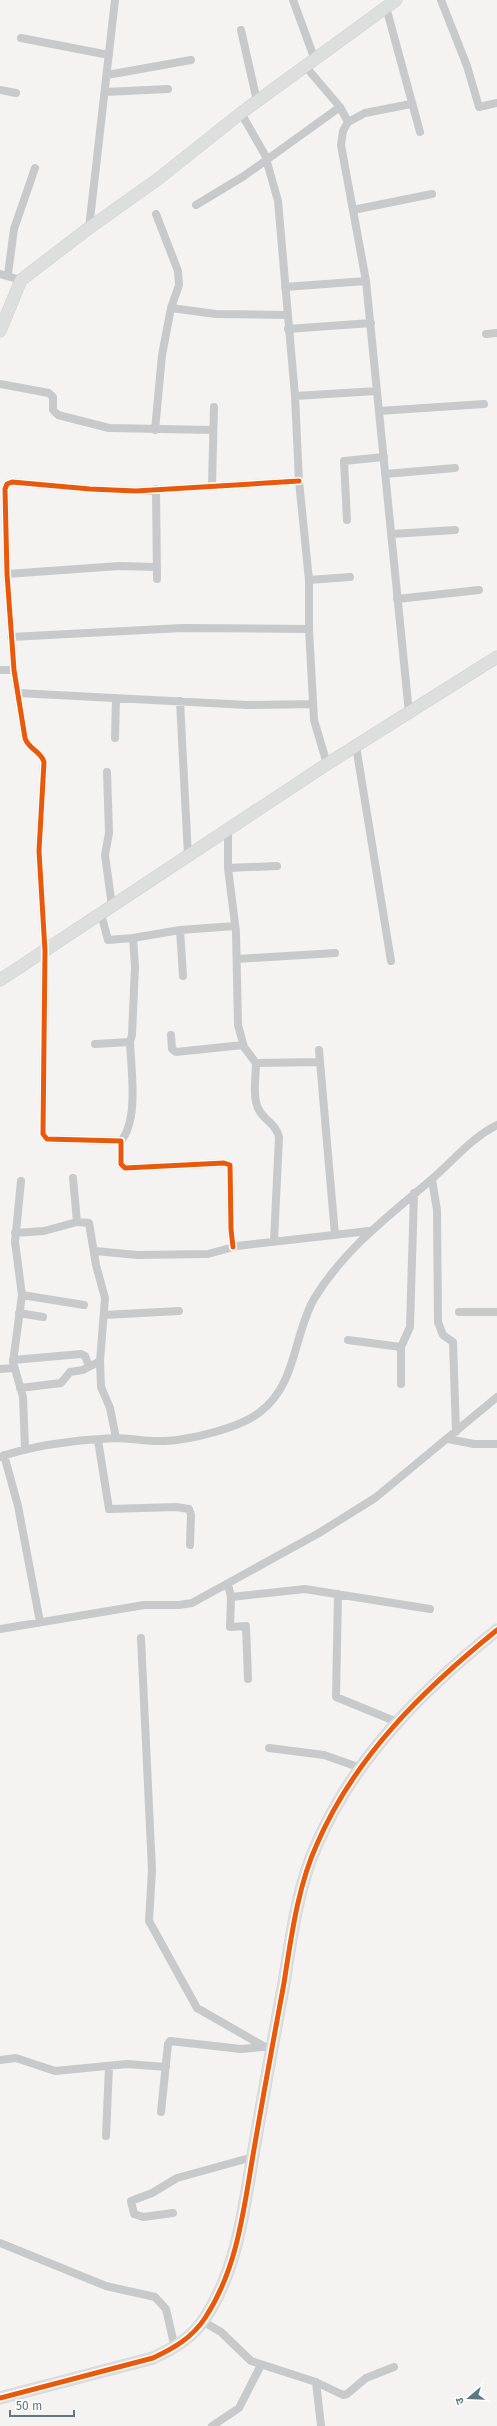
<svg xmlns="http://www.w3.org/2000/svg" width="497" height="2426" font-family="'Fira Sans','Noto Sans Devanagari',sans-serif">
	<rect width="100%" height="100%" fill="#f4f3f1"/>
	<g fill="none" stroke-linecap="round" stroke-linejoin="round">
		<g stroke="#d0d1d1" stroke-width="13">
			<path id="secondary" d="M 0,331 L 21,280 L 89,228 L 158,179 L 241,113 L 396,0
				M 0,980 L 327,764 L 497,657
				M 0,2398 L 153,2358 C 174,2348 192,2338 205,2318 C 236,2271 243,2215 252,2161 C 262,2102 273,2042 284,1983 C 291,1938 298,1885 317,1844 C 355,1756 424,1689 497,1630"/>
		</g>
		<path stroke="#c8c9ca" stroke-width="8" d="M 293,0 L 315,60
			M 441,0 L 467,66 L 479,107 L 497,103
			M 386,7 L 420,132
			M 241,30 L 257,101
			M 21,38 L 109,55
			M 306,67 L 340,107 L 348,122 L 343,131 L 341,145 L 366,281 L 409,713
			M 107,75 L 191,60
			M 0,90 L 16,93
			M 105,92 L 168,89
			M 241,113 L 265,155 L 278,201 L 295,396 L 299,481 L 309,580 L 309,629
			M 348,122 L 365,113 L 411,104
			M 196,205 L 244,176 L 340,107
			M 353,210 L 432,194
			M 156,214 L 178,271 L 179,285 L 171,308
			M 89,228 L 115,0
			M 0,274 L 21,280
			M 8,274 L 14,229 L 35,168
			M 285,287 L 366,281
			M 288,329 L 371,323
			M 486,334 L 497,333
			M 0,384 L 49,393 L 53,397 L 53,410 L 58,415 L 109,428 L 213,430
			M 295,396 L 377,391
			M 379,411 L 484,404
			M 155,430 L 162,355 L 171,308 L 216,314 L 286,315
			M 385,474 L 455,468
			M 212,485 L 214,407
			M 156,489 L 157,579
			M 347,520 L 344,461 L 384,457
			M 392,534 L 455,530
			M 7,574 L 119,566 L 157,567
			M 309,580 L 350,577
			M 397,599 L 479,590
			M 11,637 L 182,628 L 309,629 L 314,720 L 327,764
			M 0,670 L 14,670
			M 18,693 L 248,705 L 312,704
			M 180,701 L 188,856
			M 115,738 L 116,698
			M 356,746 L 391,961
			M 107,772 L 109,833 L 105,855 L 112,906
			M 228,830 L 228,868 L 236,932 L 238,1025 L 244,1047 L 256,1063 L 320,1062
			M 228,868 L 277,866
			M 133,938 L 180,930
			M 237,959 L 335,953
			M 183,976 L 180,930 L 235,926
			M 171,1035 L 172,1049 L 176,1052 L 243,1045
			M 95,1044 L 130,1042 L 132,1035 L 135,967 L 133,938 L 108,940 L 101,914
			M 319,1050 L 335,1235
			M 256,1063 C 256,1076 252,1098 259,1110 C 265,1121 276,1124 279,1137 L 274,1241
			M 121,1141 C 139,1119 131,1070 130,1042
			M 73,1178 L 77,1222 L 89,1223 L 96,1265 L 105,1298 L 100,1361 L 101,1387 L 110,1408 L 116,1438
			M 432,1180 L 437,1210 L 438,1322 L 443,1335 L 453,1342 L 456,1432
			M 21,1181 L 15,1242 L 22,1295 L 13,1362 L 23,1397 L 25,1448
			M 15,1233 L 44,1231 L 77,1222
			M 233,1247 L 231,1229 L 230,1165 L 224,1163 L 125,1168 L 121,1164 L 121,1141 L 47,1139 L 43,1134 L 45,951 L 39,851 L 44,762 C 41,751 28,749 25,738 L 14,670 L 7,574 L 5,489 L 7,484 L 12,482 L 90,489 L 136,491 L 299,481
			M 95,1251 L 138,1255 L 208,1254 L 237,1246 L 369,1231
			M 22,1295 L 84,1305
			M 459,1312 L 497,1312
			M 19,1313 L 43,1317
			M 104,1315 L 179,1311
			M 348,1340 L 401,1347
			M 13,1360 L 81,1354 L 85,1356 L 89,1366
			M 0,1369 L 13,1368
			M 401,1384 L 401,1347 L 410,1327 L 414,1193
			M 20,1388 L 61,1383 L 70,1372 L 83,1370 L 100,1361
			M 448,1439 L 474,1444 L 497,1444
			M 98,1440 L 109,1509 L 176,1507 L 189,1509 L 191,1515 L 190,1545
			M 4,1455 L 18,1506 L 40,1622
			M 0,1457 C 36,1444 77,1440 115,1438 C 132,1438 148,1442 164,1441 C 190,1440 240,1428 260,1412 C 297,1384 293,1336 314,1299 C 344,1249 389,1216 432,1179 C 454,1160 471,1138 497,1125
			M 228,1584 L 231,1597 L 230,1627 L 246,1626 L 248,1679
			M 338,1594 L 336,1697 L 397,1722
			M 231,1597 L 305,1589 L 430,1609
			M 0,1629 L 144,1605 L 179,1605 L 192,1603 L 319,1533 L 375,1498 L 497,1397
			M 141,1638 L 152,1870 L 149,1921 L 197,2008 L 272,2051
			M 269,1748 L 324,1755 L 361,1768
			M 0,2060 L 16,2058 L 55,2071 L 127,2064 L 166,2067
			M 161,2112 L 168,2044 L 170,2041 L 241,2049 L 263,2047
			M 106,2136 L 109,2066
			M 173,2213 L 143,2217 L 134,2214 L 131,2201 L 152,2193 L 177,2178 L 253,2157
			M 0,2243 L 106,2286 L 155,2297 L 166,2309 L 175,2348
			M 202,2321 L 221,2332 L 251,2361 L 316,2382 L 343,2395 L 347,2394 L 366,2378 L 394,2367
			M 316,2382 L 321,2426
			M 212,2426 L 239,2408 L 261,2365"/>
		<use href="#secondary" stroke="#dddfde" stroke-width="12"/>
		<g stroke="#fff" stroke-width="8">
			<path id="cycleway" d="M 233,1247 L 231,1229 L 230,1165 L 224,1163 L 125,1168 L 121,1164 L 121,1141 L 47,1139 L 43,1134 L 45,951 L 39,851 L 44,762 C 41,751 28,749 25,738 L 14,670 L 7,574 L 5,489 L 7,484 L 12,482 L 90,489 L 136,491 L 299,481
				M 0,2398 L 153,2358 C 174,2348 192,2338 205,2318 C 236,2271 243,2215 252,2161 C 262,2102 273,2042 284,1983 C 291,1938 298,1885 317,1844 C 355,1756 424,1689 497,1630"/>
		</g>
		<use href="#cycleway" stroke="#e8590c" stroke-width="5"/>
	</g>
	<g transform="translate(469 2398) rotate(251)" stroke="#ffffff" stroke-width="3" paint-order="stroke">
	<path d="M0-3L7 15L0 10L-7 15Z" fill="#5d787e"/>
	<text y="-6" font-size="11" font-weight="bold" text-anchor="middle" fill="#5d787e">उ</text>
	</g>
	<path d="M10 2410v6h64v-6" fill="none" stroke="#5d787e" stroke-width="2"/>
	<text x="16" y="2410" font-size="12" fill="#5d787e" stroke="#ffffff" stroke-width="3" paint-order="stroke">50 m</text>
</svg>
